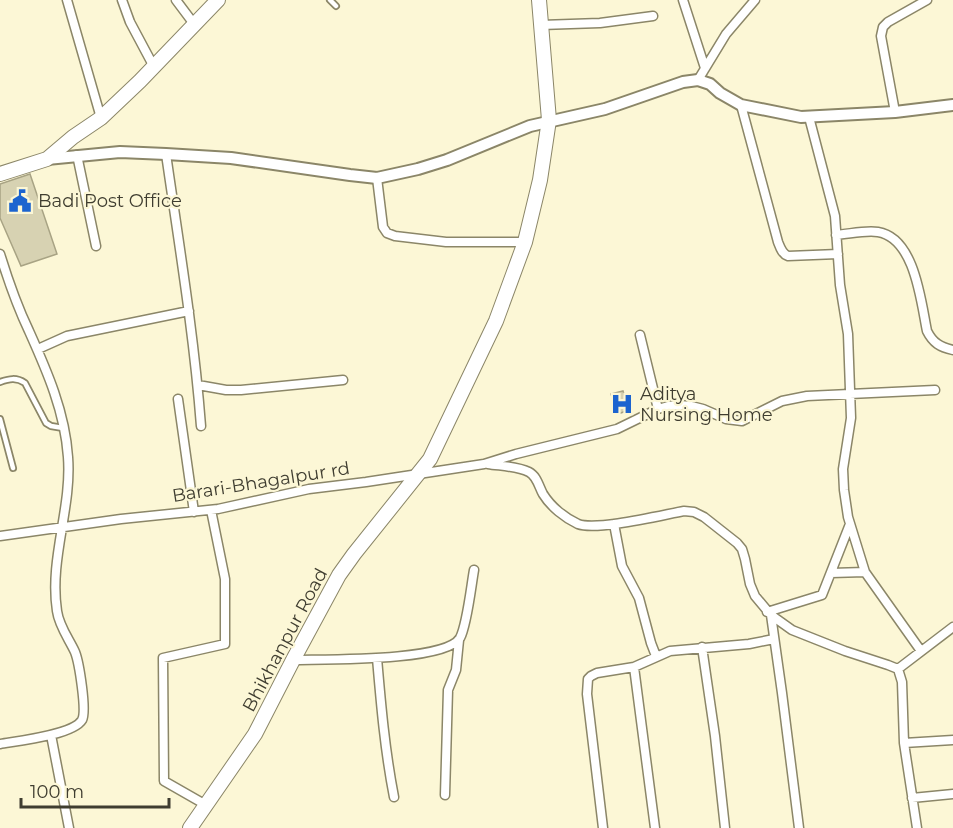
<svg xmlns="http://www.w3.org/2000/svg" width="953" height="828" font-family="Montserrat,sans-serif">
	<rect width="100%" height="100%" fill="#fcf7d6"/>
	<path fill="#d7d2b2" stroke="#a8a384" stroke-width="1.5" d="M 30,174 L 57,254 L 21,266 L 0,218 L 0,184 Z
		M 623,391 L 629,410 L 618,414 L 611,394 Z"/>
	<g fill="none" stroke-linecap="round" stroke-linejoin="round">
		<g stroke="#8b8668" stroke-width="8">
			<path id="service" d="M 330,0 L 336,6
				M 0,382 C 9,379 16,377 25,383 L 46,423 L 51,426 L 63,428
				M 0,419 L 13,468"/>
		</g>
		<g stroke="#8b8668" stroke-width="11">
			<path id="minor" d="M 67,0 L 101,118
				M 122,0 L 130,22 L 154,67
				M 176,0 L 194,24
				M 683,0 L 705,68
				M 541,25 L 600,23 L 653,16
				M 698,80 L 726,34 L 755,0
				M 741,105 L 778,242 C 780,247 782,254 788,256 L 838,254
				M 895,112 L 881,36 L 883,27 L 888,22 L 927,0
				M 809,117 L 835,216 L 840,285 L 848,334 L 851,418 L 843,469 L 844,490 L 848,517 L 865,572
				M 166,154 C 179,244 194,335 201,426
				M 77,155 L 96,246
				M 377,178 L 383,227 L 387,233 L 395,236 L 446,242 L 525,242
				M 836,235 C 850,234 865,230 878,232 C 915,238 921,302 927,331 C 933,343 940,347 953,350
				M 0,254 C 8,280 17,306 29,331 C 47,371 65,412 68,457 C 72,508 49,559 57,611 C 59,626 69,639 75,652 C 79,662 87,711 82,720 C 73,735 17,741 0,744
				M 640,335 L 658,409
				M 38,349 L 67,336 L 189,311
				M 198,385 L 226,390 L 241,390 L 343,380
				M 178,399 L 194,512
				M 488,464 C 500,466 517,466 529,472 C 537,476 539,487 543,494 C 551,507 565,518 578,524 C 597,531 662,515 684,511 L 694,512 L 704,517 L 737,543 L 742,549 L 745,559 L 750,584 L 755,596 L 771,615 L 792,630 L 845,651 L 888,665 L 898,669 L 902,682 L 904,743 L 917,828
				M 614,524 L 622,566 L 639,598 L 651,643 L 656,656
				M 0,536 L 121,519 L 218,509 L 309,489 L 366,482 L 484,464 L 516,454 L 617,429 L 658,409 L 668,406 L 679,405 L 691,406 L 703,409 L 726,419 L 742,421 L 782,401 L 807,396 L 935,390
				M 831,573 L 865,572 L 921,651
				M 767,612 L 822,595 L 850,524
				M 771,615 L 782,693 L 799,828
				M 702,647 L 715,736 L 725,828
				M 377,658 C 381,705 385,751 394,797
				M 293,660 C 322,659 445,662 460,638 C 467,625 471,587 474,570
				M 634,667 L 655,828
				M 898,669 L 953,627
				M 51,735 L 69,828
				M 904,743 L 953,740
				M 445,795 L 448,690 L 456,670 L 459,640
				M 912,798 L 953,794
				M 206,805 L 164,781 L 163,658 L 225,644 L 225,579 L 211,510
				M 603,828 L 587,694 L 588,679 L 591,676 L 597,673 L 634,667 L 670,651 L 749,644 L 774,639"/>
		</g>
		<g stroke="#8b8668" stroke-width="14">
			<path id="tertiary" d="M 47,159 L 120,152 L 166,154 L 231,158 L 350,175 L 377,178 L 418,169 L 447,160 L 530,126 L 605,109 L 683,82 L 698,80 L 710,84 L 720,93 L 741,105 L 801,117 L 895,112 L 953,105"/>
		</g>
		<g stroke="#8b8668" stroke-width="16">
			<path id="primary" d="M 0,174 L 47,159 L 73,137 L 101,118 L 140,81 L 218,0
				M 190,828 L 255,734 L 293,660 L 339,575 L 354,554 L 430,459 L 496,321 L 525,242 L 540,180 L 549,120 L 539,0"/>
		</g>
		<use href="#service" stroke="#fff" stroke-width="4.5"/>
		<use href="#minor" stroke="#fff" stroke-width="8"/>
		<use href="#tertiary" stroke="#fff" stroke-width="10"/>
		<use href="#primary" stroke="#fff" stroke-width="14"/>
	</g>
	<defs>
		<g id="civic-bare" transform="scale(1.8)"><path d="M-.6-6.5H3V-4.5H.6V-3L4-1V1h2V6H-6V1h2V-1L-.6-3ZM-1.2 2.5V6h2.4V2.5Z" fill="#1c64cf" stroke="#fcf7d6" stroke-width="2.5" paint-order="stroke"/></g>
		<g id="hospital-bare" transform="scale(1.8)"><path d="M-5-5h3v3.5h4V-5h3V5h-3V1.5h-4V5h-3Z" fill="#1c64cf" stroke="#fcf7d6" stroke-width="2.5" paint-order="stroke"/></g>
	</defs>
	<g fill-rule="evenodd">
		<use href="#civic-bare" x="20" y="201"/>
		<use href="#hospital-bare" x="622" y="404"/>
	</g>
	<g text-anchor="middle" stroke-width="4.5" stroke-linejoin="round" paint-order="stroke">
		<g font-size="18" fill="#3f3d30" stroke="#fcf7d6" text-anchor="start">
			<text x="38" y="207">Badi Post Office</text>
			<text x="640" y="400">Aditya<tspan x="640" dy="21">Nursing Home</tspan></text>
		</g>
		<g font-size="18" fill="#3f3d30" stroke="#fcf7d6">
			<text transform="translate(261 482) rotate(-9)" y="6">Barari-Bhagalpur rd</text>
			<text transform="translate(285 640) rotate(-62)" y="6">Bhikhanpur Road</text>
		</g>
	</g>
	<path d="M21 798v9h148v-9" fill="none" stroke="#3f3d30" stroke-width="3"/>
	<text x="30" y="798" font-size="18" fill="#3f3d30" stroke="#fcf7d6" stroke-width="4.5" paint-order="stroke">100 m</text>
</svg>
